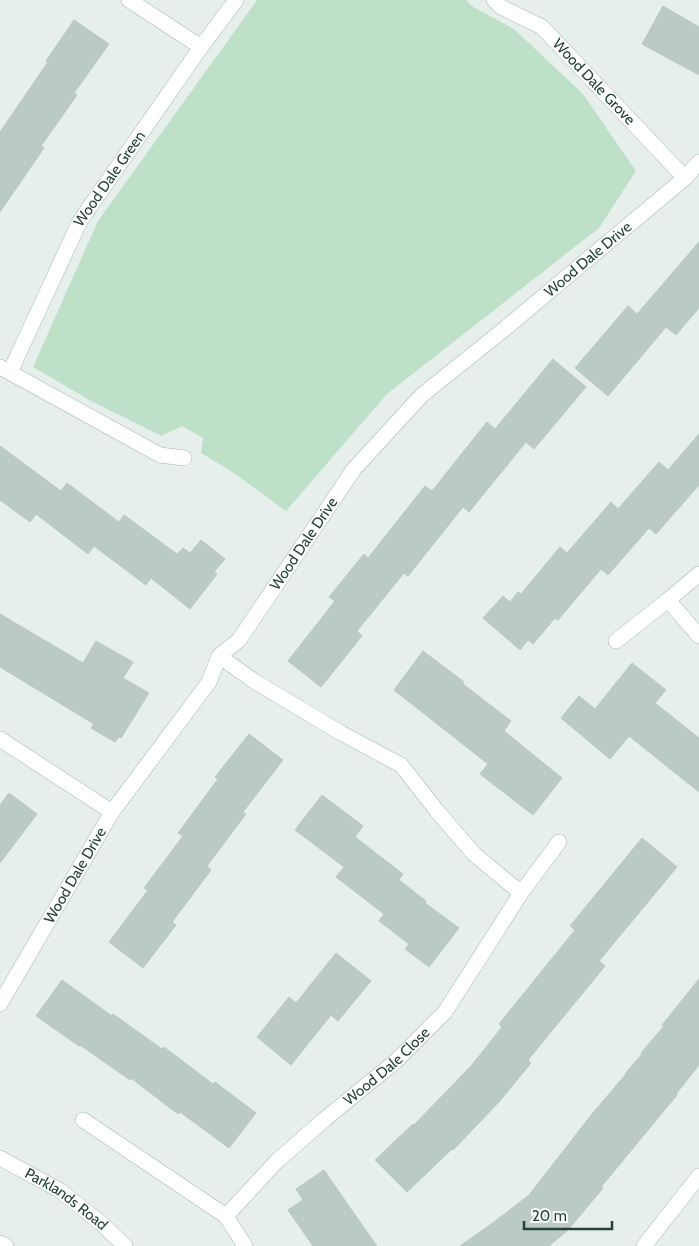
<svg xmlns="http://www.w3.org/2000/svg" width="699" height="1246" font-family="Cabin,sans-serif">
	<rect width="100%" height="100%" fill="#e6efeb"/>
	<path fill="#bfe0c8" d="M 257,0 L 466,0 L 473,7 L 514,29 L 583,94 L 636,171 L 599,228 L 387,394 L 286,511 L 231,471 L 201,453 L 203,438 L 182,426 L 161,436 L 91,401 L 33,367 L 98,221 Z"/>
	<path fill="#bbcac4" stroke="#b8c9c2" d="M 663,6 L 699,27 L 699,75 L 642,44 Z
		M 74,20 L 109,44 L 74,93 L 77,95 L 41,146 L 44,148 L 0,212 L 0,132 L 48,62 L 46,61 Z
		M 699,242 L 699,308 L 676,335 L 666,327 L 608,396 L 575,368 L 628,306 L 637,314 Z
		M 553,359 L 586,387 L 534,449 L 526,442 L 469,512 L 463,507 L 408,576 L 404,573 L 357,631 L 362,636 L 321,687 L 288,661 L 335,601 L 329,597 L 364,554 L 368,558 L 425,486 L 432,491 L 487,422 L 495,429 Z
		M 699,434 L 699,485 L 656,534 L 649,528 L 608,575 L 601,569 L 558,620 L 555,618 L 533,644 L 528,640 L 520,650 L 483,618 L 503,596 L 510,602 L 518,592 L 521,594 L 560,547 L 567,553 L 611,502 L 618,509 L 659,462 L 668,470 Z
		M 0,446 L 61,491 L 67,483 L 119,522 L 124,515 L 177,554 L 183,548 L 190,553 L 201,540 L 225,559 L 214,572 L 217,574 L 190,609 L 151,578 L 146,585 L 94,546 L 88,554 L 36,514 L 30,522 L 0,500 Z
		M 0,614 L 83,663 L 96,641 L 133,662 L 123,678 L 149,693 L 121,738 L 119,737 L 115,742 L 91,728 L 94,724 L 0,667 Z
		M 423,651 L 464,682 L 463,684 L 511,721 L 504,731 L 562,778 L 533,815 L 480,774 L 488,764 L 394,690 Z
		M 632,663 L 666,690 L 655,703 L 699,738 L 699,792 L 629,736 L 610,759 L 561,718 L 579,696 L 595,709 Z
		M 249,734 L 283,760 L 243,812 L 246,814 L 207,866 L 211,870 L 172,922 L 176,925 L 143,968 L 109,942 L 148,890 L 144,888 L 183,836 L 178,833 L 218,779 L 215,777 Z
		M 9,793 L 37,814 L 0,863 L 0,805 Z
		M 322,795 L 363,826 L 355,837 L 403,874 L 399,880 L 426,901 L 425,903 L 459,928 L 429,967 L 405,949 L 409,944 L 379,921 L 384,914 L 336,877 L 344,867 L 295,830 Z
		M 642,838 L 677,867 L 599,961 L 605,966 L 528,1060 L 531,1063 L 499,1102 L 453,1150 L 452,1149 L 407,1192 L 375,1160 L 413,1124 L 414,1125 L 471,1066 L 502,1027 L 499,1024 L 575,930 L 570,926 Z
		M 336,953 L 371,981 L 338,1021 L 331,1015 L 291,1065 L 257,1037 L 289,997 L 296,1003 Z
		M 699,979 L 699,1065 L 676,1094 L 677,1095 L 601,1187 L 603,1188 L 568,1230 L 549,1246 L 460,1246 L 494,1222 L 529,1195 L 592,1114 L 626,1074 L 625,1074 L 642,1054 L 641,1053 L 664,1026 L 662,1025 Z
		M 62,980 L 112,1016 L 113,1014 L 162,1049 L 164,1047 L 213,1084 L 215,1082 L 256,1113 L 229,1148 L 180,1112 L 178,1114 L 131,1078 L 130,1080 L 80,1045 L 79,1046 L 36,1016 Z
		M 324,1170 L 353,1212 L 377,1246 L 313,1246 L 288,1210 L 303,1200 L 296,1189 Z"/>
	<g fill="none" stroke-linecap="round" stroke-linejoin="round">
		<g stroke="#a8b8b2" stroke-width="16">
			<g id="minor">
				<path d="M 129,0 L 201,47"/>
				<path id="s1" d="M 494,0 L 501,7 L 542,27 L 685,178"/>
				<path d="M 0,367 L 160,455 L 184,458"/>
				<path id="s2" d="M 10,372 L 80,221 L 201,47 L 236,0"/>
				<path d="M 668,600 L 699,636"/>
				<path d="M 616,641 L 668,600 L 699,574"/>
				<path d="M 219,656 L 254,681 L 341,733 L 401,765 L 437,811 L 474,854 L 521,893"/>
				<path d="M 0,739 L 112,812"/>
				<path id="s3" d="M 0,1004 L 112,812 L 209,682 L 219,656 L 239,640 L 354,469 L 422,395 L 502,331 L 685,178 L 699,162"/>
				<path d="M 83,1120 L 226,1216 L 245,1246"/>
				<path id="s4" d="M 0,1158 L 59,1190 L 102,1224 L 125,1246"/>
				<path id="s5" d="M 226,1216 L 276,1162 L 325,1119 L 396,1061 L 445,1012 L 521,893 L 559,842"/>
				<path d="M 0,1243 L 6,1246"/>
				<path d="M 644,1246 L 699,1176"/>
			</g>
		</g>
		<use href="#minor" stroke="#fff" stroke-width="15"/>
	</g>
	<g text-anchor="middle" stroke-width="4" stroke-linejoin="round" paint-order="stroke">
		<g font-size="15" fill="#24423a" stroke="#f7fbf9">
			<text dy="5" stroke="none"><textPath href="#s1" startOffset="131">Wood Dale Grove</textPath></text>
			<text dy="5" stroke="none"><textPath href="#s2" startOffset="218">Wood Dale Green</textPath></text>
			<text dy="5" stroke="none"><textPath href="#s3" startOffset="959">Wood Dale Drive</textPath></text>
			<text dy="5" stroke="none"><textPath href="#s3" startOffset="554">Wood Dale Drive</textPath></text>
			<text dy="5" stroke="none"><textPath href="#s3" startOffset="149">Wood Dale Drive</textPath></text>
			<text dy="5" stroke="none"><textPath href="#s5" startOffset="220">Wood Dale Close</textPath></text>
			<text dy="5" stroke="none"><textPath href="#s4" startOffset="78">Parklands Road</textPath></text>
		</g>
	</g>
	<path d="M524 1221v8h88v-8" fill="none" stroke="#24423a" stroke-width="2.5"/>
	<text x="532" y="1221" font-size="15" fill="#24423a" stroke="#f7fbf9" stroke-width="4" paint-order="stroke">20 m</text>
</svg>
